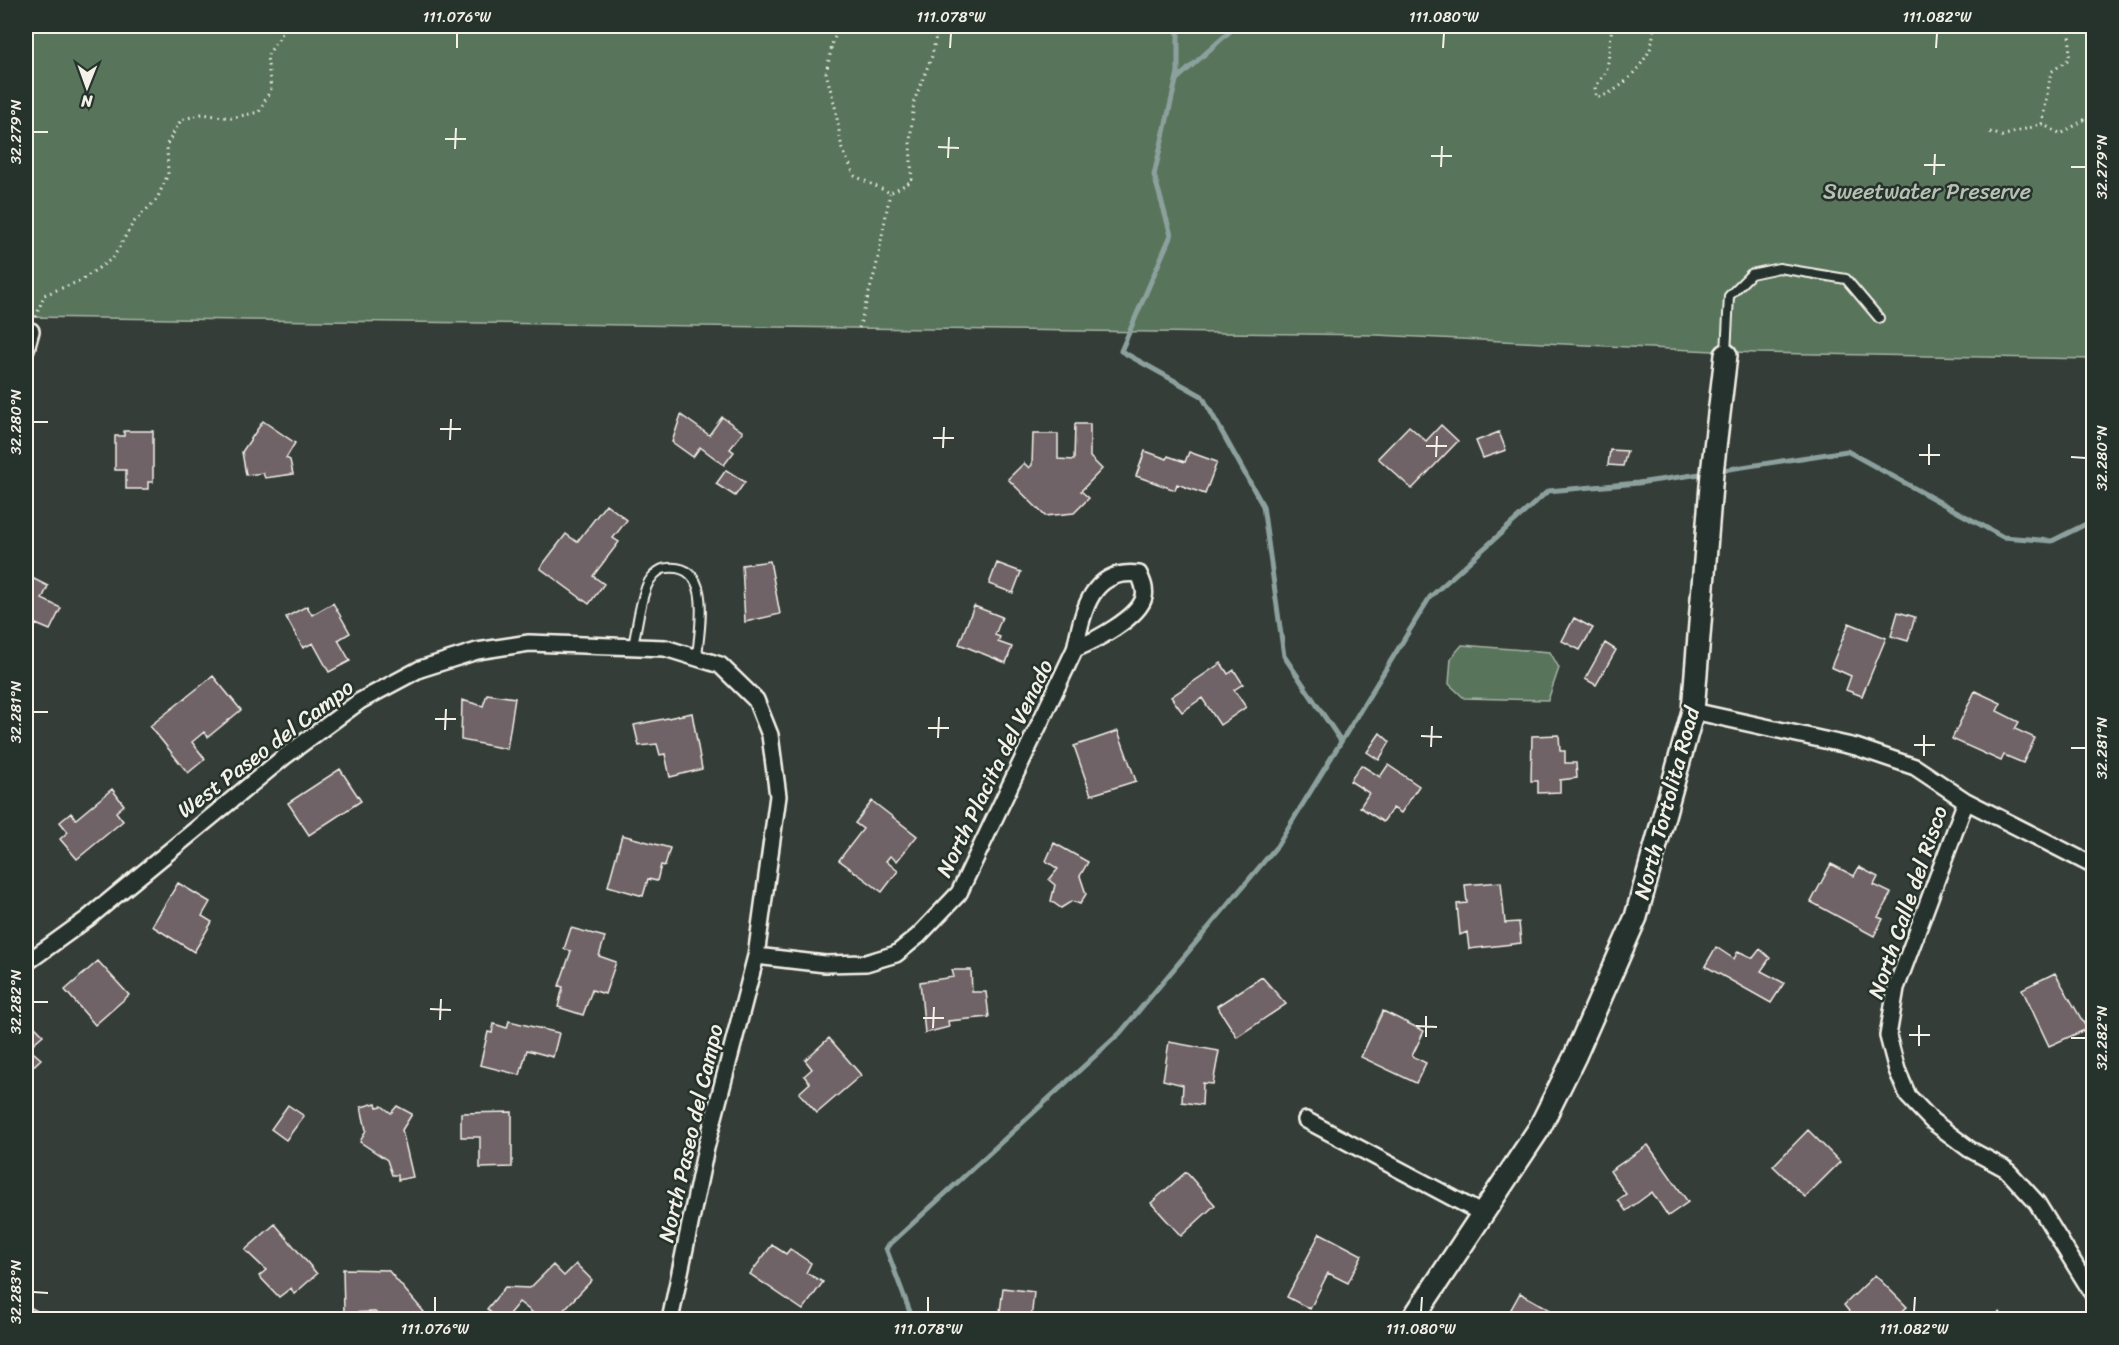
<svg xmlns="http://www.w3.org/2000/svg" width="2119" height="1345" font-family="Sriracha,sans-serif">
	<rect width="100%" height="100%" fill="#353d39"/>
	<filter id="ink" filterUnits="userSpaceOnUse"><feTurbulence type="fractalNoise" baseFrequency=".0167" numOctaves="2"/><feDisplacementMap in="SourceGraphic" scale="12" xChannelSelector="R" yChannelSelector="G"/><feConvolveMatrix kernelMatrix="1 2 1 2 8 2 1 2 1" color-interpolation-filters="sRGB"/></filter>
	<g filter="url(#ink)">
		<path fill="#58755c" stroke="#a6b3a2" stroke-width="1.5" d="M 26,26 L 2093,26 L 2093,359 L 1756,353 L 1376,335 L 26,317 Z
			M 1462,645 L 1550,652 L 1559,668 L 1548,700 L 1464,698 L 1449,684 L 1451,658 Z"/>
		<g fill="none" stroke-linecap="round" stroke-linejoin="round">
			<path stroke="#8ca19d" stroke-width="5" d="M 1178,26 L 1178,72 L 1154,175 L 1171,235 L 1121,351 L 1202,396 L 1263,506 L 1284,656 L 1341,741
				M 1177,79 L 1236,26
				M 1716,471 L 1847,451 L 2003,537 L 2052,541 L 2094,520
				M 913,1320 L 886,1248 L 1120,1033 L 1277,846 L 1430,597 L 1548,491 L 1638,483 L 1707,473"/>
		</g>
		<path fill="#6f6367" stroke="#f4f1e8" stroke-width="1.5" d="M 681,415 L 709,435 L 722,417 L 743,432 L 730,449 L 734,452 L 724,465 L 700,447 L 693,457 L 672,442 Z
			M 263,421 L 295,443 L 286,458 L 290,460 L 293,474 L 265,478 L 263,473 L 246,475 L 242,452 Z
			M 1075,424 L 1090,424 L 1090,457 L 1102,469 L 1081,491 L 1089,498 L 1074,513 L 1045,516 L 1008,479 L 1024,463 L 1029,468 L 1032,465 L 1033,434 L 1058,434 L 1058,459 L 1074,460 Z
			M 1441,425 L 1458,441 L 1412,489 L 1378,458 L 1409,426 L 1426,441 Z
			M 124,431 L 153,431 L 153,482 L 148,482 L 148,489 L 126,489 L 126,470 L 115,470 L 115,436 L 124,436 Z
			M 1499,432 L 1506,450 L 1483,458 L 1476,441 Z
			M 1610,450 L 1627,451 L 1623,466 L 1608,465 Z
			M 1145,451 L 1167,459 L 1168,456 L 1185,462 L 1189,452 L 1217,462 L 1205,494 L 1177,484 L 1175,490 L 1136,476 Z
			M 726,470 L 745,482 L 735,496 L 716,484 Z
			M 606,504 L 627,520 L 613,538 L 619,542 L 593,576 L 604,584 L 589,604 L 540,568 L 566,534 L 577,542 Z
			M 770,561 L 780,614 L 745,622 L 742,565 Z
			M 997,563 L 1021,572 L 1013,593 L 989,584 Z
			M 26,575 L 48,586 L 42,599 L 61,608 L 50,630 L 36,624 L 28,641 L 26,640 Z
			M 333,603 L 350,633 L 338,640 L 350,661 L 329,672 L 313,643 L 303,648 L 286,617 L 307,606 L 312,615 Z
			M 974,606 L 1002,617 L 995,635 L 1000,637 L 998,642 L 1012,647 L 1006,663 L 959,644 Z
			M 1898,612 L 1915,617 L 1908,641 L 1891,636 Z
			M 1574,618 L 1593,628 L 1580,650 L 1562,641 Z
			M 1849,623 L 1886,638 L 1862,696 L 1846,690 L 1851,676 L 1831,667 Z
			M 1605,643 L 1616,650 L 1596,685 L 1585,679 Z
			M 1221,663 L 1228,674 L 1234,670 L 1243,684 L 1234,690 L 1246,707 L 1220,725 L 1202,698 L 1182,712 L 1171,697 Z
			M 213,676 L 241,710 L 208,737 L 204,732 L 192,742 L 205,759 L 188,773 L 150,726 Z
			M 1975,691 L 2001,703 L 1997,711 L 2019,722 L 2015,729 L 2035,738 L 2023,763 L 2004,755 L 2001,761 L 1952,739 Z
			M 487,694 L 515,698 L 507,749 L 461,740 L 462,700 L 483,706 Z
			M 692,713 L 702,769 L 670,777 L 665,754 L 660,755 L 657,744 L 639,746 L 634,725 Z
			M 1118,731 L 1136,781 L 1091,795 L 1074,746 Z
			M 1380,733 L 1390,742 L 1379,760 L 1367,752 Z
			M 1559,735 L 1560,751 L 1565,751 L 1565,763 L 1576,763 L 1577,778 L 1560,780 L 1560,792 L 1538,793 L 1538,781 L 1531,781 L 1532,736 Z
			M 1361,765 L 1380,777 L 1388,765 L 1419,786 L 1401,813 L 1393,808 L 1383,822 L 1360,807 L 1369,793 L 1350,781 Z
			M 340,769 L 361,801 L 309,835 L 288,803 Z
			M 112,789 L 124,805 L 116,812 L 123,821 L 77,859 L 60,839 L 68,832 L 60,822 L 71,813 L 76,819 Z
			M 872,801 L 917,836 L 897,861 L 890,856 L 886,861 L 898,871 L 882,892 L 839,860 L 863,829 L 855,823 Z
			M 622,835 L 670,848 L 665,866 L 661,865 L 657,881 L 648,879 L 643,896 L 608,886 Z
			M 1054,843 L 1088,862 L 1080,876 L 1086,894 L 1080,904 L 1072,901 L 1061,908 L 1051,901 L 1055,885 L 1049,880 L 1058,869 L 1046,861 Z
			M 1831,864 L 1854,876 L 1859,867 L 1878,877 L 1874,885 L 1891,893 L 1878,917 L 1883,919 L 1874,936 L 1811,902 Z
			M 1501,882 L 1505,923 L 1519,922 L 1521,943 L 1469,949 L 1467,932 L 1460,935 L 1457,904 L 1467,903 L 1465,885 Z
			M 178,883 L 210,902 L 202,916 L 212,922 L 194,952 L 152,926 Z
			M 571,928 L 605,937 L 599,956 L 616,962 L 605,994 L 592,990 L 583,1015 L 558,1007 L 563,987 L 559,986 L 571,951 L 564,949 Z
			M 1716,947 L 1734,959 L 1738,951 L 1753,958 L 1760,949 L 1770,958 L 1761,971 L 1784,983 L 1771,1003 L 1705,966 Z
			M 98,961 L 129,995 L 95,1025 L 65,990 Z
			M 952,970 L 971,970 L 972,992 L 986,992 L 989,1017 L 948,1021 L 949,1027 L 925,1033 L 920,982 L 954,977 Z
			M 2055,973 L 2087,1029 L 2049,1046 L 2022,989 Z
			M 1262,977 L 1286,1004 L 1237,1037 L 1217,1006 Z
			M 1383,1011 L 1424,1031 L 1412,1056 L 1426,1063 L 1416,1083 L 1361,1057 Z
			M 26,1018 L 43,1035 L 28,1048 L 41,1059 L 26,1073 Z
			M 509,1021 L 559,1033 L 553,1057 L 527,1050 L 520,1075 L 480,1065 L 488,1032 L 492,1033 L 494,1024 L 507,1028 Z
			M 829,1038 L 861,1075 L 817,1113 L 799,1093 L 810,1083 L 804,1076 L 812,1069 L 805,1060 Z
			M 1169,1042 L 1219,1051 L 1213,1084 L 1203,1083 L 1202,1105 L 1182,1102 L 1183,1085 L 1163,1080 Z
			M 376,1103 L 377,1107 L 382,1106 L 391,1113 L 397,1106 L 412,1114 L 402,1130 L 413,1177 L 398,1180 L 398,1175 L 392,1175 L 387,1160 L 360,1142 L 366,1130 L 361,1107 Z
			M 288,1105 L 304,1116 L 286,1140 L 271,1129 Z
			M 512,1112 L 512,1167 L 480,1168 L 480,1137 L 461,1137 L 461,1113 Z
			M 1808,1130 L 1840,1162 L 1805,1197 L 1773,1166 Z
			M 1648,1145 L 1688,1202 L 1668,1216 L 1652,1192 L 1626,1211 L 1618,1200 L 1626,1194 L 1610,1171 Z
			M 1186,1172 L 1215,1205 L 1181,1236 L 1151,1203 Z
			M 275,1224 L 317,1274 L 294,1294 L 291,1288 L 279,1297 L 259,1276 L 266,1270 L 245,1250 Z
			M 1320,1233 L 1362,1255 L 1348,1283 L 1328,1273 L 1310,1309 L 1287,1297 Z
			M 772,1245 L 786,1254 L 790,1249 L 811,1263 L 806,1273 L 823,1282 L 803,1310 L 750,1274 Z
			M 576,1264 L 592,1280 L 557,1317 L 557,1320 L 534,1320 L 533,1313 L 519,1302 L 504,1320 L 499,1320 L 487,1309 L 505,1287 L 530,1288 L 553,1265 L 564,1276 Z
			M 343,1269 L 388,1270 L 424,1312 L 417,1320 L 383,1320 L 375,1312 L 344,1313 Z
			M 1875,1275 L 1907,1307 L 1893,1320 L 1856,1320 L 1844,1305 Z
			M 1003,1288 L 1034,1292 L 1031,1320 L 999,1320 Z
			M 1520,1293 L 1566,1319 L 1505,1320 Z
			M 26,1305 L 50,1318 L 49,1320 L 26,1320 Z
			M 2000,1312 L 2003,1320 L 1983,1320 Z"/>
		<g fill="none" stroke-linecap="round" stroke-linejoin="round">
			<g stroke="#f4f1e8" stroke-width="12">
				<path id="lane" d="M 1726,353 L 1729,296 L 1751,274 L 1779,268 L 1846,279 L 1879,318
					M 633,646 C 637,628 639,606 646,588 C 649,579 658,568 668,568 C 714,564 699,630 697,657"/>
			</g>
			<g stroke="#f4f1e8" stroke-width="20">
				<path id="street" d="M 26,349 L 31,331
					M 1693,711 L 1856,747 L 1915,767 L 1966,801 L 2094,866
					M 1966,801 L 1896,988 L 1888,1036 L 1897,1070 L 1908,1096 L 1932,1121 L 1969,1149 L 2006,1169 L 2037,1203 L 2094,1296
					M 756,956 L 825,964 L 866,963 L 896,954 L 918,936 L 959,893 L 1075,649 C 1083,611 1091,568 1139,574 C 1142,581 1146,589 1144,597 C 1139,618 1094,641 1075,649
					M 26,963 L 87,919 L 284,757 L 360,701 L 420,669 L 477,651 L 529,643 L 665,648 L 720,665 L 756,700 L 770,735 L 778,796 L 756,956 L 706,1148 L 670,1320
					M 1306,1120 L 1483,1214"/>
			</g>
			<g stroke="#f4f1e8" stroke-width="26">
				<path id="secondary" d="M 1412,1320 L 1539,1129 L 1575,1056 L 1636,917 L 1693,711 L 1712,473 L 1726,355"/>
			</g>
			<path stroke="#f4f1e8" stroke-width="3" stroke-dasharray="1.5 4.5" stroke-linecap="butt" d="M 840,26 L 833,41 L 826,73 L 835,106 L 842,149 L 855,176 L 890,193 L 912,181 L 910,142 L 914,101 L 932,56 L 938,26
				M 1612,26 L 1607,71 L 1595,87 L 1596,97 C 1616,96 1642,67 1650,49 C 1653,42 1653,33 1654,26
				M 26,28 L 32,26
				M 2042,124 L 2051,72 L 2069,59 L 2071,26
				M 1990,132 L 2002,136 L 2042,124 L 2061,134 L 2084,120 L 2094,127
				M 36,317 L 44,295 L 80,281 L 113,258 L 133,223 L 157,199 L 168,174 L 167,144 L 181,120 L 202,114 L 231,118 L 259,112 L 271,89 L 267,56 L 287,26
				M 859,328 L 876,268 L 890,193"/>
			<use href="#lane" stroke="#26332d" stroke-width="8"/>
			<use href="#street" stroke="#26332d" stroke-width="15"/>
			<use href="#secondary" stroke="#26332d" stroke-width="21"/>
		</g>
	</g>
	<path fill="none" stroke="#f4f1e8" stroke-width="2" d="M 457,48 L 457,33M 950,48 L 951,33M 1443,48 L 1444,33M 1936,48 L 1937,33M 33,132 L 48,132M 445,139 L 466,139M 938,147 L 959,148M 455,149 L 456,128M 1431,156 L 1452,156M 948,158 L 949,137M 1924,165 L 1945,165M 1441,167 L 1442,146M 2071,167 L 2086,167M 1934,175 L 1935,154M 33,422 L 48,422M 440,429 L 461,429M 933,438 L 954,438M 450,440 L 451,419M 1426,446 L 1447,446M 943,448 L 944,427M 1919,455 L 1940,455M 1436,457 L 1437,436M 2071,457 L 2086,458M 1929,465 L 1929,444M 33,712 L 48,712M 435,719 L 456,719M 928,728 L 949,728M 445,730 L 446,709M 1421,736 L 1442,737M 938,738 L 939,717M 1914,745 L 1935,745M 1431,747 L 1432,726M 2071,748 L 2086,748M 1924,756 L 1924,735M 33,1002 L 48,1002M 430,1009 L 451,1010M 923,1018 L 944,1018M 440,1020 L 441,999M 1416,1026 L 1437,1027M 933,1028 L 934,1007M 1909,1035 L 1930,1035M 1426,1037 L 1426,1016M 2071,1038 L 2086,1038M 1919,1046 L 1919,1025M 33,1292 L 48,1293M 435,1312 L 435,1297M 928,1312 L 928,1297M 1421,1312 L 1422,1297M 1914,1312 L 1915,1297"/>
	<g text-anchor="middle" stroke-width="5" stroke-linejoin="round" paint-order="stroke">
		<g font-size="22" fill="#b6bfb0" stroke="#26332d">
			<text x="1927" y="199">Sweetwater Preserve</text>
		</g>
		<g font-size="22" fill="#f4f1e8" stroke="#26332d">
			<text transform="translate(265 748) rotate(-37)" y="8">West Paseo del Campo</text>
			<text transform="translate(994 768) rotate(-64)" y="8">North Placita del Venado</text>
			<text transform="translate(1666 803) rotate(-75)" y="8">North Tortolita Road</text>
			<text transform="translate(1907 902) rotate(-71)" y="8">North Calle del Risco</text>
			<text transform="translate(690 1133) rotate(-77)" y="8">North Paseo del Campo</text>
		</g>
	</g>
	<rect width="2119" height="1345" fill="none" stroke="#26332d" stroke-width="66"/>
	<g transform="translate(87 87) rotate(181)" stroke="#26332d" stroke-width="4.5" paint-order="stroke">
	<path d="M0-4.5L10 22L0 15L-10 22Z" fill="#f4f1e8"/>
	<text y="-9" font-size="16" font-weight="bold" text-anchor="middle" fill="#f4f1e8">N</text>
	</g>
	<rect x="33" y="33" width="2053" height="1279" fill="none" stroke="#f4f1e8" stroke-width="2"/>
	<g font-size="15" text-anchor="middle" fill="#f4f1e8">
		<text x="457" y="22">111.076°W</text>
		<text x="951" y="22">111.078°W</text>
		<text x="1444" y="22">111.080°W</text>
		<text x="1937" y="22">111.082°W</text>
		<text transform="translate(16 132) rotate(-90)" y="5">32.279°N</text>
		<text transform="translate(2102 167) rotate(-90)" y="5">32.279°N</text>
		<text transform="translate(16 422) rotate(-90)" y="5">32.280°N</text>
		<text transform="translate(2102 458) rotate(-90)" y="5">32.280°N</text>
		<text transform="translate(16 712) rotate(-90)" y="5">32.281°N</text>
		<text transform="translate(2102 748) rotate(-90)" y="5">32.281°N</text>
		<text transform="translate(16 1002) rotate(-90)" y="5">32.282°N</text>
		<text transform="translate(2102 1038) rotate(-90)" y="5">32.282°N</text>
		<text transform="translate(16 1292) rotate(-90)" y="5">32.283°N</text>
		<text x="435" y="1334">111.076°W</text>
		<text x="928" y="1334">111.078°W</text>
		<text x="1421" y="1334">111.080°W</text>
		<text x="1914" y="1334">111.082°W</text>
	</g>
</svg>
